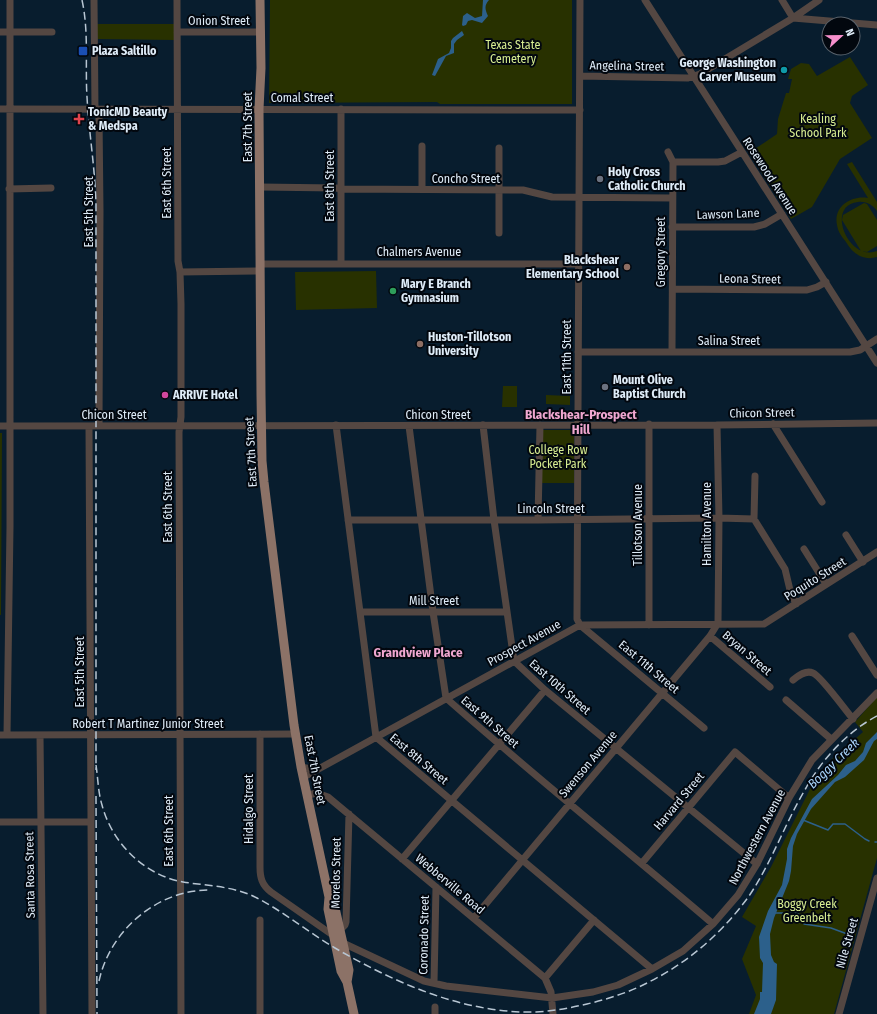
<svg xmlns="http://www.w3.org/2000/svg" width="877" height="1014" font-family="'Fira Sans Condensed',sans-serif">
	<rect width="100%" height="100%" fill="#081d2e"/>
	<path fill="#283100" d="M 270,0 L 572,0 L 572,104 L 440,104 L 437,102 L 269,103 Z
		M 97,24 L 175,24 L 174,40 L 97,39 Z
		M 850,57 L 868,85 L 852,96 L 850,103 L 872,138 L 840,159 L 812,207 L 791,219 L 749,153 L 777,134 L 778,119 L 786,93 L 789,93 L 792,79 L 788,79 L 791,69 L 801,63 L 809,64 L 817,76 Z
		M 852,162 L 877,202 L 877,211 C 873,205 866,201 858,202 C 825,205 848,262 877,251 L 877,257 C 863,261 853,254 846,242 C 842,237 838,232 837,225 C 833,206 852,195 868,198 L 847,164 Z
		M 864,203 L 867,204 L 877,220 L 877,246 L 867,252 L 861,251 L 842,220 L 843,215 Z
		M 376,271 L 377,308 L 296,310 L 295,272 Z
		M 503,386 L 517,386 L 517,407 L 502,407 Z
		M 546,395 L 570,396 L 570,405 L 546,404 Z
		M 542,430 L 574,430 L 574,483 L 542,483 Z
		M 0,433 L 2,433 L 1,615 L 0,615 Z
		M 877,697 L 877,858 L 834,1014 L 749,1014 L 756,995 L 742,959 L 756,926 L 742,917 L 771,867 L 810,789 L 830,761 L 863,732 L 855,722 Z"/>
	<path fill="#2c608b" d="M 483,0 L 489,0 C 484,6 485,9 488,16 L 482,23 L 472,20 L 468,21 L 466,25 L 463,26 L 462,25 L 463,16 L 467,13 L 475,18 L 482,16 Z
		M 462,31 L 464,35 L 457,40 L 454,44 L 454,53 L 446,56 L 435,76 L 432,75 L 438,59 L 449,53 L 451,48 L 451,41 L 453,38 Z
		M 877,732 L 877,739 L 874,741 L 864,760 L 845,777 L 835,782 L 811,809 L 797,834 L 793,846 L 791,871 L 789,881 L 774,918 L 770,934 L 771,955 L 774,962 L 777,964 L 776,1000 L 771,1014 L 754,1014 L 760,999 L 760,992 L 762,992 L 763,963 L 760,958 L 759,937 L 768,911 L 782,885 L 787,859 L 787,849 L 791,838 L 812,799 L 838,775 L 846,765 L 855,761 L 863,752 L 866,743 Z"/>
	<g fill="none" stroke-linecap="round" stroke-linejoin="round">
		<path stroke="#2c608b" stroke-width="1.5" d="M 803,820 L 828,830 L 833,824 L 845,824 L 865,839 L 869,841
			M 875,842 L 877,842
			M 775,913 L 798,913 L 804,924 L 831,928 L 850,935"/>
		<path stroke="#544742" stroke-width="7" d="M 94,0 L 95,109 L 99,116 L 100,211 L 99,426
			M 177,0 L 178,261 L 180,272 L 181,304 L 181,417 L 179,432 L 181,1014
			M 580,0 L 577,619 L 580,625 L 704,728
			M 645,0 L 877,363
			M 782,0 L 793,18
			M 793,18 L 877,25
			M 0,32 L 52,32
			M 177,32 L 261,32
			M 580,76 L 688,78 L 700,74 L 793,18 L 819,0
			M 0,109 L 580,110
			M 341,109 L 341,264
			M 422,146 L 422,189
			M 499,148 L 499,233
			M 668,152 L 673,162 L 672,352
			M 673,162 L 718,162 L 725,161 L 742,152
			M 260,187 L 336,188 L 341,189 L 523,190 L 552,197 L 672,198
			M 9,189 L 51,188
			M 672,227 L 754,227 L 765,224 L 782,214
			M 260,264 L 579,264
			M 180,272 L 260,271
			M 673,289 L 807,290 L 817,287 L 826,282
			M 578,352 L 850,352 L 860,350 L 877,339
			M 773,424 L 822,502
			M 336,425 L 376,737 L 652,969
			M 483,425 L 494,520 L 514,661 L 545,690 L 757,864
			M 0,426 L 717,425 L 877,423
			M 89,426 L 92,1014
			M 409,426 L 433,612 L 446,698 C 533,775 624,848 713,924
			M 755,476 L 754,519 L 785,569 L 790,590 L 796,604
			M 348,520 L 538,520 L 719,518 L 754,519
			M 538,520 L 540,425
			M 846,535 L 863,562
			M 804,549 L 826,584
			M 360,612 L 507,612
			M 649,625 L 649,424
			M 710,636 L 770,687
			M 852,636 L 877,675
			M 793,680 C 799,675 806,670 813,673 C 821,676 846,711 853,719
			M 786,700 L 831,739
			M 260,734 L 260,867 C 260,878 262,885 271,892 L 334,936
			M 0,735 L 296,734
			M 7,735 L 10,527 L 10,0
			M 40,735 L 43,1014
			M 301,767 L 316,770
			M 304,777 L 580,625 L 764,624 L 877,552
			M 308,795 L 317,793 L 328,797 L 545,978 L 551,992 L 553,1014
			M 0,822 L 91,822
			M 402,859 L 545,690
			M 642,863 L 735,752 L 789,798
			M 474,918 L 710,636 L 718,623 L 719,518 L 717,425
			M 260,920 L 260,1014
			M 340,930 L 345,925 L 346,922 L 349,814
			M 343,943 L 424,981 L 446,986 L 552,998 L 593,992 L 618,985 L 652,969 L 683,951 L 713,924 L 738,895 L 757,864 L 789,798 L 812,760 L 877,693
			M 545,978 L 594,920
			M 434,983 L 436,887
			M 435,1014 L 435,1007
			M 839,1014 L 877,878"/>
		<path stroke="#8c7267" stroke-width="9" d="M 260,0 L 261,68 L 259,109 L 261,395 L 262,461 L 264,482 L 294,725 L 301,767 L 329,897 L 328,909 L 341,971 L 347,982 L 354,1014
			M 330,898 L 335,908 L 349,970 L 347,982"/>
		<path stroke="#b8c6d3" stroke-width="1.5" stroke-dasharray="8 4" stroke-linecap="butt" d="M 82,0 C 89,32 85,65 87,97 C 89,133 95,168 96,204 L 96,770
			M 96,765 C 98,778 98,792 102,805 C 112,843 144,875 183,882 C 208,886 234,886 257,898 C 284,912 308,932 335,948 C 395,983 465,1014 536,1012 C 554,1011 570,1008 587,1004 C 608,999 630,992 649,982 C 689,962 723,932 749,896 C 772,862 785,823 806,788 C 822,759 848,731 877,716
			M 96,796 L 97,1014
			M 99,981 C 110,930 158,889 211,890"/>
	</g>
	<rect fill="#1a4fb4" stroke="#02070e" stroke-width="1.5" x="78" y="46" width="10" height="10" rx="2"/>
	<circle fill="#0f9aa8" stroke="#02070e" stroke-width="1.5" cx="784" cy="70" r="4"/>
	<path fill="#e0444e" stroke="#02070e" stroke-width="1.5" d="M77 113h4v4h4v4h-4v4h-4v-4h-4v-4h4z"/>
	<g fill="#6b7280" stroke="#02070e" stroke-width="1.5">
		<circle cx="600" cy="179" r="4"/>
		<circle cx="605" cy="387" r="4"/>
	</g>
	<g fill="#8d6e63" stroke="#02070e" stroke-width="1.5">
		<circle cx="627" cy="267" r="4"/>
		<circle cx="420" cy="344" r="4"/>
	</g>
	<circle fill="#2e9e5b" stroke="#02070e" stroke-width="1.5" cx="393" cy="291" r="4"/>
	<circle fill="#d1479c" stroke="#02070e" stroke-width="1.5" cx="165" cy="395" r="4"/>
	<g text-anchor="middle" stroke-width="4" stroke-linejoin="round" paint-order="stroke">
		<g font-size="12" fill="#dfecf8" stroke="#02070e">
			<text x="219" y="25">Onion Street</text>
			<text transform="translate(627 66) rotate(1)" y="4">Angelina Street</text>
			<text x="302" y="102">Comal Street</text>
			<text transform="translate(248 127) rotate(-90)" y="4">East 7th Street</text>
			<text transform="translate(770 176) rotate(57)" y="4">Rosewood Avenue</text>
			<text x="466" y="183">Concho Street</text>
			<text transform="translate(167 183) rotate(-90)" y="4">East 6th Street</text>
			<text transform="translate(330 186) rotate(-90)" y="4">East 8th Street</text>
			<text transform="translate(89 212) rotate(-90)" y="4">East 5th Street</text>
			<text transform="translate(728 214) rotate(-2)" y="4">Lawson Lane</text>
			<text x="419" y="256">Chalmers Avenue</text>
			<text transform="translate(661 252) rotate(-90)" y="4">Gregory Street</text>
			<text transform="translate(750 279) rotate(1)" y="4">Leona Street</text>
			<text x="729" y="345">Salina Street</text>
			<text transform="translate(567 357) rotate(-90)" y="4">East 11th Street</text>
			<text transform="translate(762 413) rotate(-1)" y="4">Chicon Street</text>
			<text x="114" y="419">Chicon Street</text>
			<text x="438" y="419">Chicon Street</text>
			<text transform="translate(251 452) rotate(-93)" y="4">East 7th Street</text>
			<text transform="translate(168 507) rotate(-90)" y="4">East 6th Street</text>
			<text x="551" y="513">Lincoln Street</text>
			<text transform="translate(707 524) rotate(-90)" y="4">Hamilton Avenue</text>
			<text transform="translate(638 525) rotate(-90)" y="4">Tillotson Avenue</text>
			<text transform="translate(815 579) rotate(-32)" y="4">Poquito Street</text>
			<text x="434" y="605">Mill Street</text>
			<text transform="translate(524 643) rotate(-29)" y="4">Prospect Avenue</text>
			<text transform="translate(747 653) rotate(41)" y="4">Bryan Street</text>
			<text transform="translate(649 667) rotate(40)" y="4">East 11th Street</text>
			<text transform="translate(80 672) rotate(-90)" y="4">East 5th Street</text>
			<text transform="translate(560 687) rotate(41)" y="4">East 10th Street</text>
			<text transform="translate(490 722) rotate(41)" y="4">East 9th Street</text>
			<text x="148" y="728">Robert T Martinez Junior Street</text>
			<text transform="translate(419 759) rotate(40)" y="4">East 8th Street</text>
			<text transform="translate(588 764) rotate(-50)" y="4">Swenson Avenue</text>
			<text transform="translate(315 770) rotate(79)" y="4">East 7th Street</text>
			<text transform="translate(679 801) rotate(-50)" y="4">Harvard Street</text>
			<text transform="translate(249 809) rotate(-90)" y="4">Hidalgo Street</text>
			<text transform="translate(169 831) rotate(-90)" y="4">East 6th Street</text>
			<text transform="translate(757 837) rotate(-62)" y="4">Northwestern Avenue</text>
			<text transform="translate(336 873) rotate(-89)" y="4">Morelos Street</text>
			<text transform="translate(30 875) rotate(-91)" y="4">Santa Rosa Street</text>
			<text transform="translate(450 884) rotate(40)" y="4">Webberville Road</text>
			<text transform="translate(424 935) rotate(-89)" y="4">Coronado Street</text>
			<text transform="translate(847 943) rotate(-74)" y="4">Nile Street</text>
		</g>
		<g font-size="12" fill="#d7ed91" stroke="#02070e">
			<text x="513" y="49">Texas State<tspan x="513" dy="14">Cemetery</tspan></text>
			<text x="818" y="123">Kealing<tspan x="818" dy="14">School Park</tspan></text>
			<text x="558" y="454">College Row<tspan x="558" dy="14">Pocket Park</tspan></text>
			<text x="807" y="908">Boggy Creek<tspan x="807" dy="14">Greenbelt</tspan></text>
		</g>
		<g font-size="12" font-weight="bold" fill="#dfecf8" stroke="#02070e" text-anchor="start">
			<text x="92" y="55">Plaza Saltillo</text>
			<text x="776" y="67" text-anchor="end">George Washington<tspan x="776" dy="14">Carver Museum</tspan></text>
			<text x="88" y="116">TonicMD Beauty<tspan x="88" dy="14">&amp; Medspa</tspan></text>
			<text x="608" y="176">Holy Cross<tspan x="608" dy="14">Catholic Church</tspan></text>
			<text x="619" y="264" text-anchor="end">Blackshear<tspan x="619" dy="14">Elementary School</tspan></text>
			<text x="401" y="288">Mary E Branch<tspan x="401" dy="14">Gymnasium</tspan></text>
			<text x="428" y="341">Huston-Tillotson<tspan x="428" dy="14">University</tspan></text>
			<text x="613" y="384">Mount Olive<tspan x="613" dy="14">Baptist Church</tspan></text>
			<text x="173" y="399">ARRIVE Hotel</text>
		</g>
		<g font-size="13" font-weight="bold" fill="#f0a7d0" stroke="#02070e">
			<text x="581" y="419">Blackshear-Prospect<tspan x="581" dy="15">Hill</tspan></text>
			<text x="418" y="657">Grandview Place</text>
		</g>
		<g font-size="13" font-style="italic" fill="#a9d4fc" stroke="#02070e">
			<text transform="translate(833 763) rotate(-44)" y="5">Boggy Creek</text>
		</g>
	</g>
	<g transform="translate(841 36) rotate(68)"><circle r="19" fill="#02070e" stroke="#5a636c"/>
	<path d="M0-3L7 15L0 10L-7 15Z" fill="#f790cd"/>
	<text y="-6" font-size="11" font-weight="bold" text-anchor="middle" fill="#dfecf8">N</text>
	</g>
</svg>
